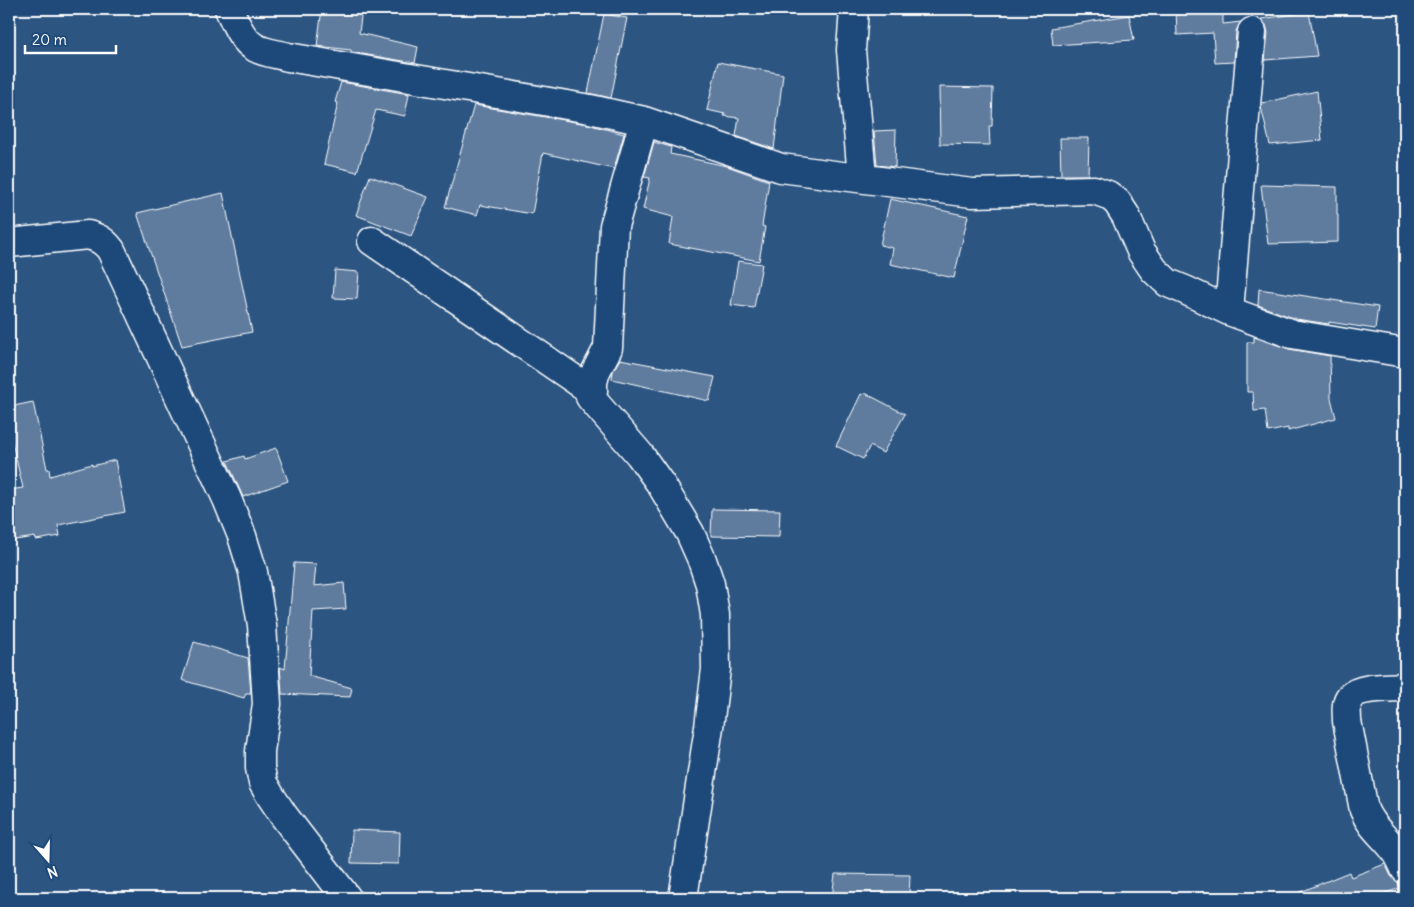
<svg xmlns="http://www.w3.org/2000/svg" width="1414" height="907" font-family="Delius,sans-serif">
	<rect width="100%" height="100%" fill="#2c5582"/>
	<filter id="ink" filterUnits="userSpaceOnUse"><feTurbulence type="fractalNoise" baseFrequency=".02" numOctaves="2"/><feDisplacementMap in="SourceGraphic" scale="10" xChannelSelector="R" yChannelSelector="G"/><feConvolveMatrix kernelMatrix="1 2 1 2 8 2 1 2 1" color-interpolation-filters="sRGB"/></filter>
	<g filter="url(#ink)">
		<path fill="#5e7c9f" stroke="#fff" d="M 322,9 L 362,9 L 359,33 L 418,47 L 415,63 L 351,52 L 351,50 L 317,46 Z
			M 1176,9 L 1223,9 L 1223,24 L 1241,22 L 1236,31 L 1234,62 L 1215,63 L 1213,33 L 1177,35 Z
			M 1309,12 L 1317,56 L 1265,60 L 1268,33 L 1266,25 L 1261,19 Z
			M 604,14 L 627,18 L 611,98 L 588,93 Z
			M 1129,15 L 1134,40 L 1053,45 L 1051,28 Z
			M 718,62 L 783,74 L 774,149 L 736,136 L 739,118 L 724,116 L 725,114 L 707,110 Z
			M 341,82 L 409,94 L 405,116 L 376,110 L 357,172 L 324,164 L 338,103 L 335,102 Z
			M 939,87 L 993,88 L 992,126 L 989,126 L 990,145 L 940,144 Z
			M 1317,91 L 1322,140 L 1270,145 L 1261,107 L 1262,103 Z
			M 474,105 L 587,124 L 624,134 L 614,169 L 543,153 L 532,214 L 480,205 L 477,215 L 445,207 Z
			M 896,130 L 895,167 L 877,165 L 874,131 Z
			M 1060,138 L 1089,138 L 1088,175 L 1061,175 Z
			M 654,142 L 671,147 L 670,154 L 727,166 L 769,181 L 762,226 L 765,227 L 759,261 L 712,252 L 669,244 L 673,217 L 643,209 L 650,178 L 644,177 Z
			M 370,176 L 428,197 L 411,236 L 356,215 Z
			M 1261,185 L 1337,187 L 1337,214 L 1338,214 L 1338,242 L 1268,244 Z
			M 223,193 L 252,332 L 182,346 L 137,213 Z
			M 890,199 L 968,216 L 954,278 L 890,264 L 893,248 L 880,245 Z
			M 738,261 L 762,264 L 754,308 L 731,305 Z
			M 335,270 L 359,272 L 357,299 L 333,298 Z
			M 1259,289 L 1378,307 L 1375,329 L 1329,322 L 1329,324 L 1296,319 L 1258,305 Z
			M 1254,337 L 1289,349 L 1330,356 L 1331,398 L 1336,418 L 1288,431 L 1288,428 L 1268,432 L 1265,410 L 1254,411 L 1253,392 L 1247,392 L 1247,342 L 1254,342 Z
			M 620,359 L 715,377 L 709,401 L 612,379 L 613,371 Z
			M 865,393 L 905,414 L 883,453 L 870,446 L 863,459 L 836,446 L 861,394 L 863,395 Z
			M 33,402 L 47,469 L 49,469 L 50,476 L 92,464 L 92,466 L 115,460 L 125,512 L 58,525 L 60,536 L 36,540 L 35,537 L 9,541 L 9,490 L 23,488 L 9,430 L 9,407 Z
			M 276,448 L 288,481 L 243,497 L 227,461 L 244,456 L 245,459 Z
			M 712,509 L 780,510 L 779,537 L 711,536 Z
			M 294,563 L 316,564 L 314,586 L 344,583 L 346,609 L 313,611 L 309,676 L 352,688 L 350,697 L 282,694 L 280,667 L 285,669 Z
			M 194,642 L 248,658 L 251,693 L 246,693 L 244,698 L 182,680 Z
			M 352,830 L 400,832 L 399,864 L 351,863 Z
			M 1385,864 L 1391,876 L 1398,882 L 1400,888 L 1372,898 L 1286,898 L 1349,872 L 1351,877 Z
			M 835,874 L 910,875 L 909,898 L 832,898 Z"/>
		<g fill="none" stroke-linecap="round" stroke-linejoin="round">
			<g stroke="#fff" stroke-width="31">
				<path id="minor" d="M 229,9 C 235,22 242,41 256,48 C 265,53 278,54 288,57 L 590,109 L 644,121 L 781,168 L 972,193 L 1094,190 L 1108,195 L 1117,202 L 1126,216 L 1141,251 L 1154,270 L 1168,283 L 1185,290 L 1229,311 L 1292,334 L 1405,353
					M 854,9 L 851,50 L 862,177
					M 644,121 L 614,226 L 608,348 L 596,371 L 593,382 L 593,392 L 590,397 L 640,455 L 662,486 L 690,533 L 702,560 L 710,584 L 715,615 L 716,669 L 709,727 L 683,898
					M 372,241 L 593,392
					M 9,243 L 88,235 C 99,238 104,241 111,250 L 227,499 L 242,536 L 253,572 L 262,625 L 267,704 L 260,751 L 260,768 L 263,783 L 270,795 L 284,816 L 347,898
					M 1229,311 L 1252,32
					M 1405,687 C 1392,688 1360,686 1350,697 C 1345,703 1347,714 1347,721 L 1364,810 C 1371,827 1382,834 1393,848 C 1399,854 1402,862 1405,869"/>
			</g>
			<use href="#minor" stroke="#1f4a7a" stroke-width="28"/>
		</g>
	</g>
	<rect width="1414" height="907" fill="none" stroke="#1f4a7a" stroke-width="30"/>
	<rect x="15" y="15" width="1384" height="877" fill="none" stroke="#fff" stroke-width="2" filter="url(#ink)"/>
	<g transform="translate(48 860) rotate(160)" stroke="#1f4a7a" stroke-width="4" paint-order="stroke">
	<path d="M0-4L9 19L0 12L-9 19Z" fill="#ffffff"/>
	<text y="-8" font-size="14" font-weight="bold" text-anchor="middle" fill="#ffffff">N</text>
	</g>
	<path d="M25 45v8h91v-8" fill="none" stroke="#ffffff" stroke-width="2.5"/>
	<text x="32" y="45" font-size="15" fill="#ffffff" stroke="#1f4a7a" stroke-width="4" paint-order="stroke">20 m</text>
</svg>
